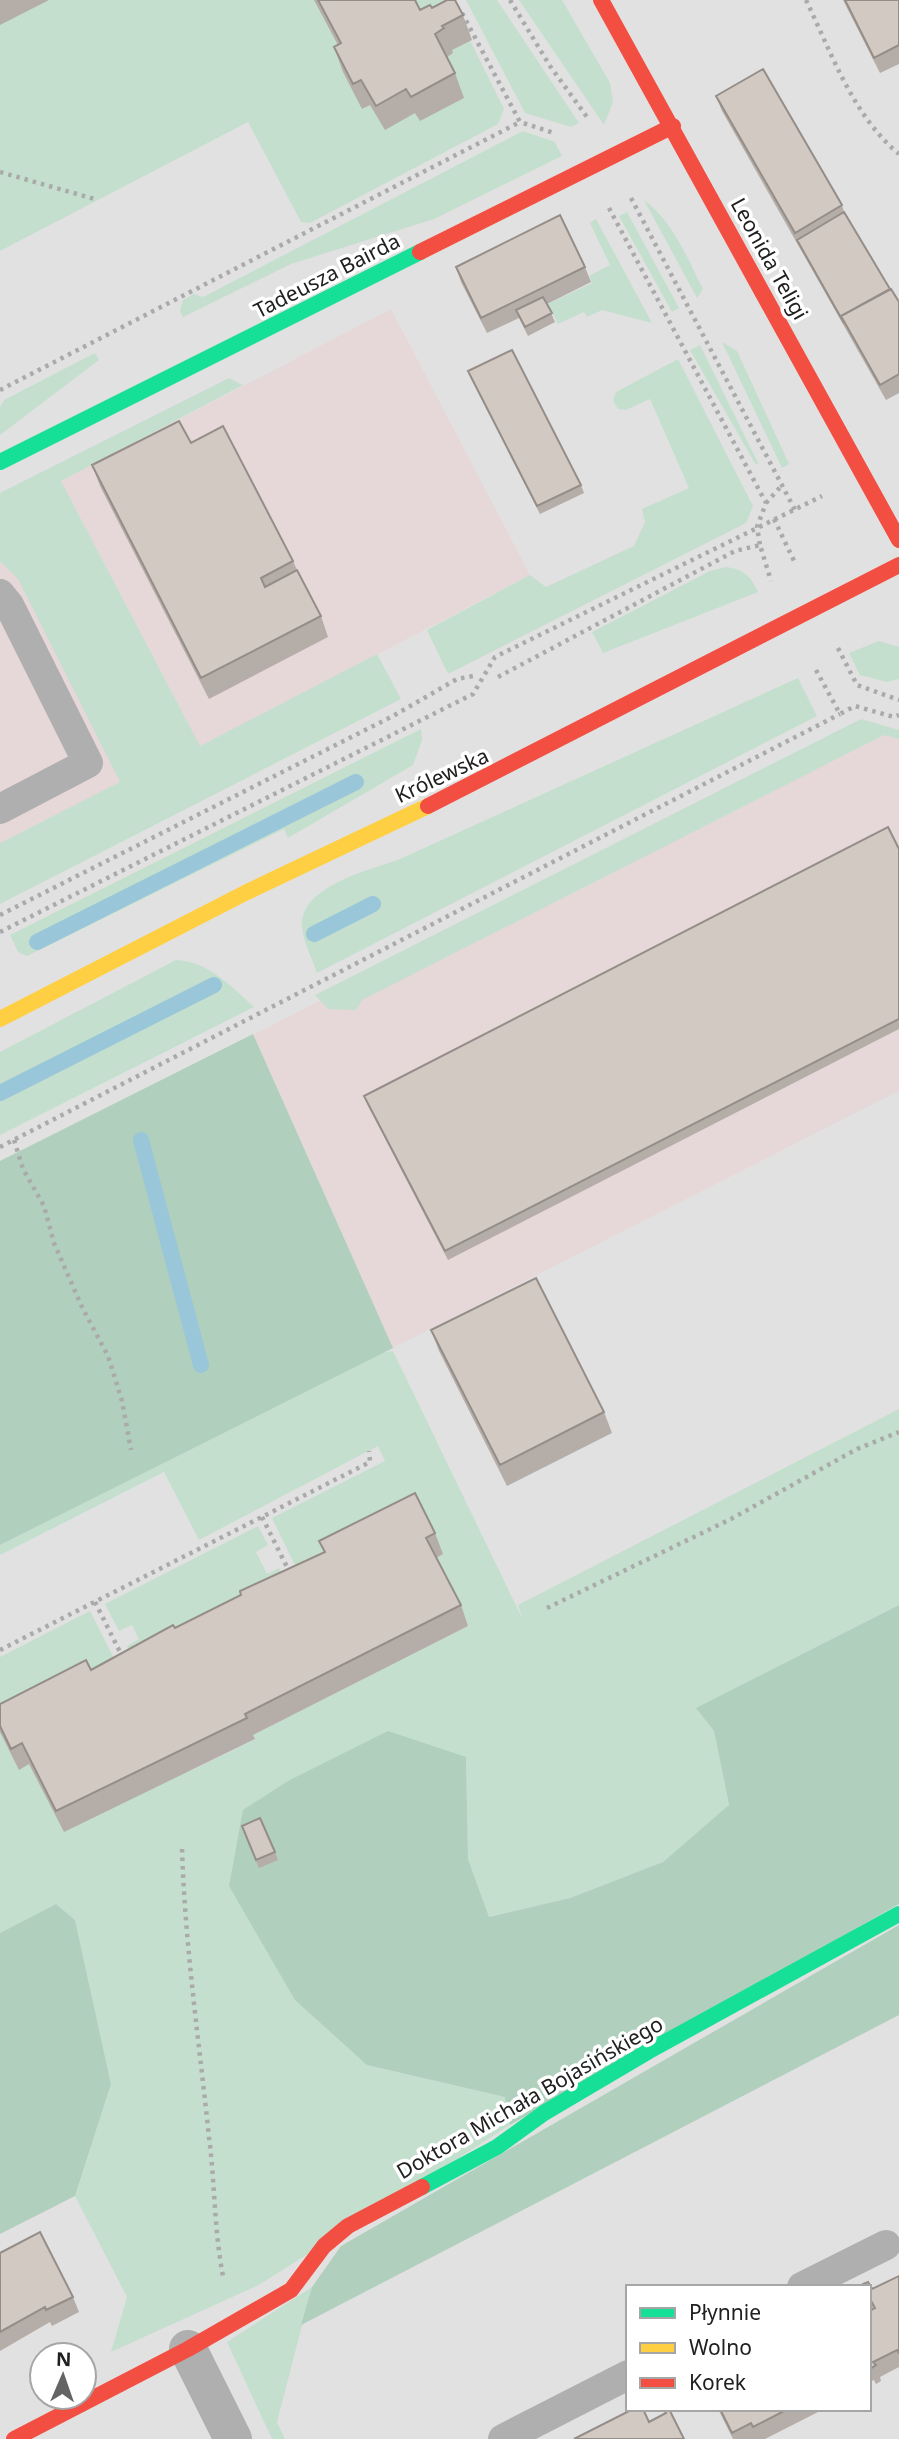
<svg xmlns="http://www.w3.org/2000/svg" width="899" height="2439" font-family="'Noto Sans',sans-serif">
	<rect width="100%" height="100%" fill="#e2e1e2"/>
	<path fill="#e6d8d8" d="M 391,309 L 530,575 L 200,747 L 0,902 L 0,495 L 188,723 L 61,481 Z
		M 864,721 L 899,731 L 899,1091 L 393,1348 L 253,1035 Z"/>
	<path fill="#c4dfce" d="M 0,0 L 450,0 L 504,109 L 498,124 L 310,223 L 301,222 L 248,122 L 0,251 Z
		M 466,0 L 497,0 L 579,123 L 571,127 L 525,113 Z
		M 519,0 L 562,0 L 610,83 L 613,102 L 604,125 Z
		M 523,131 L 555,142 L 562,156 L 434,219 L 291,264 L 183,317 L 180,311 L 183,300 L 194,294 L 203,297 Z
		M 644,200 C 673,221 687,258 703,289 L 697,298 Z
		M 627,212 L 679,308 L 672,312 L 619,216 Z
		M 596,219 L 652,323 L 602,310 L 587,317 L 584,312 L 558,324 L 548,304 L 592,283 L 589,276 L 610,265 L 590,223 Z
		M 722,342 L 737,351 L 789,464 L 782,468 Z
		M 700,345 L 758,463 L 756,465 L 690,350 Z
		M 95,353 L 99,360 L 0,435 L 0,407 L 4,400 Z
		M 678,359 L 753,506 L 746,523 L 448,674 L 427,630 L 530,575 L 546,587 L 634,546 L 645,522 L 642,509 L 689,488 L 650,399 L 626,410 L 618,409 L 613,400 L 616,392 Z
		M 229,378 L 243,385 L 61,481 L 200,746 L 377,654 L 401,699 L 0,904 L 0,843 L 120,782 L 18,579 L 0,561 L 0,493 Z
		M 726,567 C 743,569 751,576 758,592 L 603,653 L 592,632 L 710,571 Z
		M 879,641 L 899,647 L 899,679 L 887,682 L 860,675 L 849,653 Z
		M 798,678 L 817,716 L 317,973 C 312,958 303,942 302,926 C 300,886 370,870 400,859 Z
		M 861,719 L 899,730 L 899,739 L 884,735 L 362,1000 L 356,1010 L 328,1009 L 315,995 Z
		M 421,729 L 422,740 L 413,765 L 288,838 L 284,829 L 27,956 L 18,952 L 10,935 Z
		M 176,960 C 208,961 232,987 254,1007 L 0,1135 L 0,1052 Z
		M 393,1351 L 523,1620 L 518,1605 L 899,1409 L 899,1605 L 697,1708 L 714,1731 L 729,1806 L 663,1862 L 570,1898 L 489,1917 L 468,1859 L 466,1758 L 367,2065 L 506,2097 L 510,2125 L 259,2285 L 111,2352 L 127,2297 L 75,2196 L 111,2084 L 75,1920 L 56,1904 L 0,1933 L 0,1732 L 19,1769 L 29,1764 L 190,1771 L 254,1740 L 253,1735 L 468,1626 L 305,1586 L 272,1518 L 385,1461 L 378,1446 L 199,1540 L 164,1472 L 0,1555 L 0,1545 L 376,1353 Z
		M 258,1526 L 268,1545 L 256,1552 L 267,1574 L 279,1568 L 291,1590 L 138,1668 L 127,1646 L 139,1639 L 132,1625 L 119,1631 L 105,1604 Z
		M 90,1611 L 124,1678 L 0,1728 L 0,1657 Z
		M 312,2287 L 277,2422 L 285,2439 L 272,2439 L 227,2342 Z"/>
	<path fill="#b0cfbd" d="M 253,1034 L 393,1348 L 0,1545 L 0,1161 Z
		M 899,1605 L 899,1904 L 510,2125 L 505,2097 L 367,2065 L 295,2000 L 229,1886 L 243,1810 L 288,1781 L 388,1731 L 466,1757 L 468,1859 L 489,1917 L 570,1898 L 663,1862 L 729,1805 L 714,1731 L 696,1708 Z
		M 56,1904 L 75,1920 L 111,2084 L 75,2196 L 0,2234 L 0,1933 Z
		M 899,1925 L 899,2015 L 301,2325 L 312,2287 L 341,2246 Z"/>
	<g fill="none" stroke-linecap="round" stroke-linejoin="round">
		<path stroke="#99c6d9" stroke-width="16" d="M 314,934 L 373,904
			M 37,942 L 356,782
			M 0,1093 L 214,985
			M 141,1140 L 201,1365"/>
		<path stroke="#aaa" stroke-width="4.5" stroke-dasharray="3.5 5" stroke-linecap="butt" d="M 510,0 L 550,66 L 587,117
			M 806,0 C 831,52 853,116 899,154
			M 462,13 L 520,122 L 554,133
			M 0,172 L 98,200
			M 631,198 L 795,510
			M 609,208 L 766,503 L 757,527 L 760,545
			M 0,390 L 520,122
			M 766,503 L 783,484
			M 774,519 L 796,565
			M 838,648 L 857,685 L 899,700
			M 816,670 L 840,714 L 855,706 L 894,717 L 899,715
			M 498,677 L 735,551 L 760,545 L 771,581
			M 0,915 L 393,716 L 457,679 L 473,676
			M 0,932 L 473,694 L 495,657 L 822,496
			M 14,1140 L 23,1169 L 44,1206 L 54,1243 L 82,1307 L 108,1356 L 122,1401 L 131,1450
			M 0,1147 L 840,714
			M 262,1517 L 290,1573
			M 95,1602 L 123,1658
			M 547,1608 L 731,1519 L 857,1449 L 899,1432
			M 0,1650 L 370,1462 L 369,1451
			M 182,1849 C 185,1945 199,2041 209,2137 C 215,2183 214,2230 223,2276"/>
		<path stroke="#b0afaf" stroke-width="30" d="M 0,594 L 9,605 L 88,763 L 0,809
			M 802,2287 L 886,2245
			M 503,2439 L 628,2375"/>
		<path stroke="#b0afaf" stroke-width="38" d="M 188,2349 L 233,2439"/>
		<path stroke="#16e098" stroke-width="16" d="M 0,462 L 420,252
			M 422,2187 L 497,2147 L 544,2113 L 649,2051 L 899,1914"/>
		<path stroke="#ffcf43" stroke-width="16" d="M 0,1019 L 245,893 L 428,806"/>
		<path stroke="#f24e42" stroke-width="16" d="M 601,0 L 899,540
			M 420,252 L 673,126
			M 428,806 L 899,565
			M 14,2439 L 188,2349 L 291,2290 L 324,2246 L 348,2226 L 422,2187"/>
	</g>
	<path fill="#b5ada8" d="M 0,0 L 49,0 L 0,25 Z
		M 314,0 L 415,0 L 420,10 L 432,8 L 463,15 L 472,40 L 452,50 L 453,53 L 447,57 L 455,73 L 464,98 L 420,121 L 415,113 L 385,130 L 370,105 L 362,109 L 343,72 L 334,47 L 338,45 Z
		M 843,0 L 899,0 L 899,64 L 880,73 Z
		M 716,96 L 842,205 L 844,212 L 890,289 L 899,302 L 899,393 L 886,400 L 722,111 Z
		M 456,267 L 585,267 L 591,282 L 547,304 L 555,322 L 528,336 L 519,318 L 487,333 L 461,282 Z
		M 468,371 L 581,485 L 584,493 L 540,514 L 471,379 Z
		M 191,443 L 293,561 L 297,570 L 321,616 L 328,637 L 209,699 L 100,486 L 92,465 Z
		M 899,849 L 899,1029 L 448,1260 L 367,1104 L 364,1096 Z
		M 431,1330 L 604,1412 L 612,1433 L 507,1486 L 439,1351 Z
		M 435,1533 L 443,1554 L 436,1558 L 461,1605 L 468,1626 L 253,1735 L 255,1739 L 64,1832 L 29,1764 L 19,1770 L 0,1732 L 0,1704 L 91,1670 L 241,1595 L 324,1552 L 319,1541 Z
		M 245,1835 L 275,1852 L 278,1860 L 259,1868 Z
		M 0,2253 L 73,2297 L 79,2312 L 52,2326 L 50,2322 L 0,2351 Z
		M 899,2276 L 899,2367 L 880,2377 L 881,2381 L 876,2384 L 874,2380 L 869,2382 L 869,2311 L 873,2309 L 869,2301 L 869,2287 L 872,2289 Z
		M 718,2409 L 824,2409 L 765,2439 L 733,2439 Z"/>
	<path fill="#d3c9c3" stroke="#948d88" stroke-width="2" d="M 318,0 L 415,0 L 420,10 L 430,5 L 432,8 L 447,0 L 455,0 L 463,15 L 442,26 L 444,28 L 435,34 L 455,73 L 411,97 L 406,89 L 376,106 L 361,80 L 353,84 L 334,47 L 341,43 Z
		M 845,0 L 899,0 L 899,45 L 874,58 Z
		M 763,69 L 842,205 L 795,233 L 716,96 Z
		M 844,212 L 890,289 L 841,316 L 844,323 L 797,240 Z
		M 560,215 L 585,267 L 481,318 L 456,267 Z
		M 891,289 L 899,302 L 899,374 L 880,385 L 841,316 Z
		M 543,297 L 552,313 L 525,327 L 516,310 Z
		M 512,350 L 581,485 L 537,506 L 468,371 Z
		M 179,421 L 191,443 L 223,426 L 293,561 L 261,578 L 265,587 L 297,570 L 321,616 L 201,678 L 92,465 Z
		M 888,827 L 899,849 L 899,1019 L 445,1251 L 364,1096 Z
		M 536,1278 L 604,1412 L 500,1465 L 431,1330 Z
		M 415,1493 L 435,1533 L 426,1538 L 461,1605 L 245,1714 L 247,1718 L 56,1811 L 22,1743 L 11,1749 L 0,1726 L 0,1704 L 86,1660 L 91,1670 L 173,1625 L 175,1628 L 241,1595 L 240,1591 L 325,1552 L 319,1541 Z
		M 260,1818 L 275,1852 L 256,1860 L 242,1826 Z
		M 40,2232 L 73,2297 L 46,2310 L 45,2307 L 0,2332 L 0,2253 Z
		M 899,2276 L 899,2353 L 897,2350 L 873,2362 L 876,2365 L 870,2369 L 869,2366 L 869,2311 L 875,2308 L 869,2297 L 869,2287 L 864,2287 L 863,2284 L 868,2282 L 872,2289 Z
		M 633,2409 L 643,2409 L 649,2422 L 666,2413 L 664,2409 L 669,2409 L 684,2439 L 574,2439 Z
		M 720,2409 L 788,2409 L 753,2427 L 751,2423 L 732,2433 Z"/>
	<g text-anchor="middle" stroke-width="7" stroke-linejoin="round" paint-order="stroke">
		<g font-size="21" fill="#212021" stroke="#fff">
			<text transform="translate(769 259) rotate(61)" y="7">Leonida Teligi</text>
			<text transform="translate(327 276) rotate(-27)" y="7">Tadeusza Bairda</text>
			<text transform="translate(442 776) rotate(-25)" y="7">Królewska</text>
			<text transform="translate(530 2098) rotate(-30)" y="7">Doktora Michała Bojasińskiego</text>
		</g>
	</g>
	<rect x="626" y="2285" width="245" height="126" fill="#ffffff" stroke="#a6a6a6" stroke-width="2"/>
	<rect x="640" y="2308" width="35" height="10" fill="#16e098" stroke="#a6a6a6" stroke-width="2"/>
	<text x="689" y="2320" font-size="21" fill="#212021">Płynnie</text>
	<rect x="640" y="2343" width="35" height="10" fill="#ffcf43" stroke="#a6a6a6" stroke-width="2"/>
	<text x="689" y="2355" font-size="21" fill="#212021">Wolno</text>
	<rect x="640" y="2378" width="35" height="10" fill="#f24e42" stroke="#a6a6a6" stroke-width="2"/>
	<text x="689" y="2390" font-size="21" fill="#212021">Korek</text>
	<g transform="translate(63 2376) rotate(2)"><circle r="33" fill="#ffffff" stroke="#a6a6a6" stroke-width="2"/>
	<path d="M0-5L12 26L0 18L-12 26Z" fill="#656465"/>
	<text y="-10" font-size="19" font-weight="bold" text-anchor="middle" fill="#212021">N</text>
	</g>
</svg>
